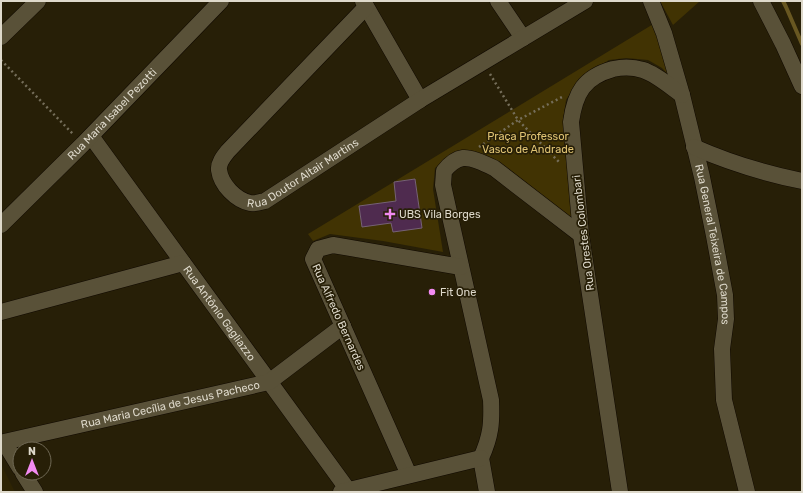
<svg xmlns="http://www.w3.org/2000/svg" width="803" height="493" font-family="Rubik,sans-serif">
	<rect width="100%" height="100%" fill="#271f07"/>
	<path fill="#2e2404" d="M 1,464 L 15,492 L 1,492 Z"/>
	<path fill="#413303" d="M 660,1 L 700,1 L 673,25 Z
		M 655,23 L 674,81 L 662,68 L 648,60 L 626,58 L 609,60 L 590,72 L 578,81 L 566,100 L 563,120 L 573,221 L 500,166 L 451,155 L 435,168 L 433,189 L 443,252 L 383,241 L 330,234 L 313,241 L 308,234 Z"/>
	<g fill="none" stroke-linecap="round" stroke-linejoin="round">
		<path stroke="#685721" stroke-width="4" d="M 783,1 L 786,7 L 802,44"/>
	</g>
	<path fill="#4f2b4f" stroke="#756175" d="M 415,179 L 422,228 L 393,232 L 391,223 L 362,227 L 359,206 L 396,201 L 394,182 Z"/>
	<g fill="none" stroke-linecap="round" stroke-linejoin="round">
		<g stroke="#100900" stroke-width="17">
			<g id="minor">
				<path d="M 363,1 L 420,100"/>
				<path d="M 498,1 L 523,38"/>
				<path id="s1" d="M 651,1 L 664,33 L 682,95 L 702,177 L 714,236 L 725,295 L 726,319 L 722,349 L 724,400 L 747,492"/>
				<path d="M 761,1 L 783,44 L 802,86"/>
				<path id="s2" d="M 366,7 L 228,151 C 224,156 218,163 219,170 C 221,185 236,200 250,203 C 254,204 261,202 265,201 L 420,100 L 585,1"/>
				<path d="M 1,37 L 38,1"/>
				<path id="s3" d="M 91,136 L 348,490"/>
				<path d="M 694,147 C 730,163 763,173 802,181"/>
				<path id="s4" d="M 1,225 L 83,144 L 221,1"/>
				<path d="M 1,312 L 183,263"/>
				<path d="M 481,458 C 491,436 492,423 491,400 L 443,185 L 444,171 C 448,166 455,159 463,158 C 471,157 486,164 494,168 L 581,235"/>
				<path d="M 481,458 L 487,492"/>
				<path id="s5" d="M 20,468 L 4,442 L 269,382 L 343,326"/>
				<path d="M 23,473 L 35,492"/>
				<path d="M 409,475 L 313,259 L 318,249 L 333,245 L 461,267"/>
				<path d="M 341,492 L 481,458"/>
				<path d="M 620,492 L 581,235 L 571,122 C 575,93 584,77 613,69 C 623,67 633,67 643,70 C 656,74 671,87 682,95"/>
			</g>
		</g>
		<path stroke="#756e5a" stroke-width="2.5" stroke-dasharray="2 3" stroke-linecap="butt" d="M 1,60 L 73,134
			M 490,74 L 518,120 L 560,163
			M 479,147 L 518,120 L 562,97"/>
		<use href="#minor" stroke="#595138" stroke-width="16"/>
	</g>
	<g fill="#f28af2" stroke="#271f07" stroke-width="1.5">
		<path d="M388 208h4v4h4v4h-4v4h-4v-4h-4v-4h4z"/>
		<circle cx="432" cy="292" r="4"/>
	</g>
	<g text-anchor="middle" stroke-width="3.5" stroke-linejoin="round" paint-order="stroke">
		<g font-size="11" fill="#ded9cb" stroke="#271f07">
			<text dy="4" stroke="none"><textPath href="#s4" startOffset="157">Rua Maria Isabel Pezotti</textPath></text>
			<text dy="4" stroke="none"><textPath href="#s2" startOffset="330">Rua Doutor Altair Martins</textPath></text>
			<text transform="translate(583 233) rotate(-97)" y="4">Rua Orestes Colombari</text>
			<text dy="4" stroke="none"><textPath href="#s1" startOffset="252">Rua General Teixeira de Campos</textPath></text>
			<text dy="4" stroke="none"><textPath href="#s3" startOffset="219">Rua Antônio Gagliazzo</textPath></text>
			<text transform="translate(339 317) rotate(66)" y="4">Rua Alfredo Bernardes</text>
			<text dy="4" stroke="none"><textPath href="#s5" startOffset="201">Rua Maria Cecília de Jesus Pacheco</textPath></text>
		</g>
		<g font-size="11" fill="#e0c474" stroke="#271f07">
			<text x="528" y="140">Praça Professor<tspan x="528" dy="13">Vasco de Andrade</tspan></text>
		</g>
		<g font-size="11" fill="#ded9cb" stroke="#271f07" text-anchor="start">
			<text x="399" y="218">UBS Vila Borges</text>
			<text x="440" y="296">Fit One</text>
		</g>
	</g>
	<rect width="803" height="493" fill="none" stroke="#ded9cb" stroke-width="4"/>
	<g transform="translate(32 461)"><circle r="19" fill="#271f07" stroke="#706955"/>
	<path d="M0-3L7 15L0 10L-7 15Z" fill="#f28af2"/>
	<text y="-6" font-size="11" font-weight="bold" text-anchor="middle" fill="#ded9cb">N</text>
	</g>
</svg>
